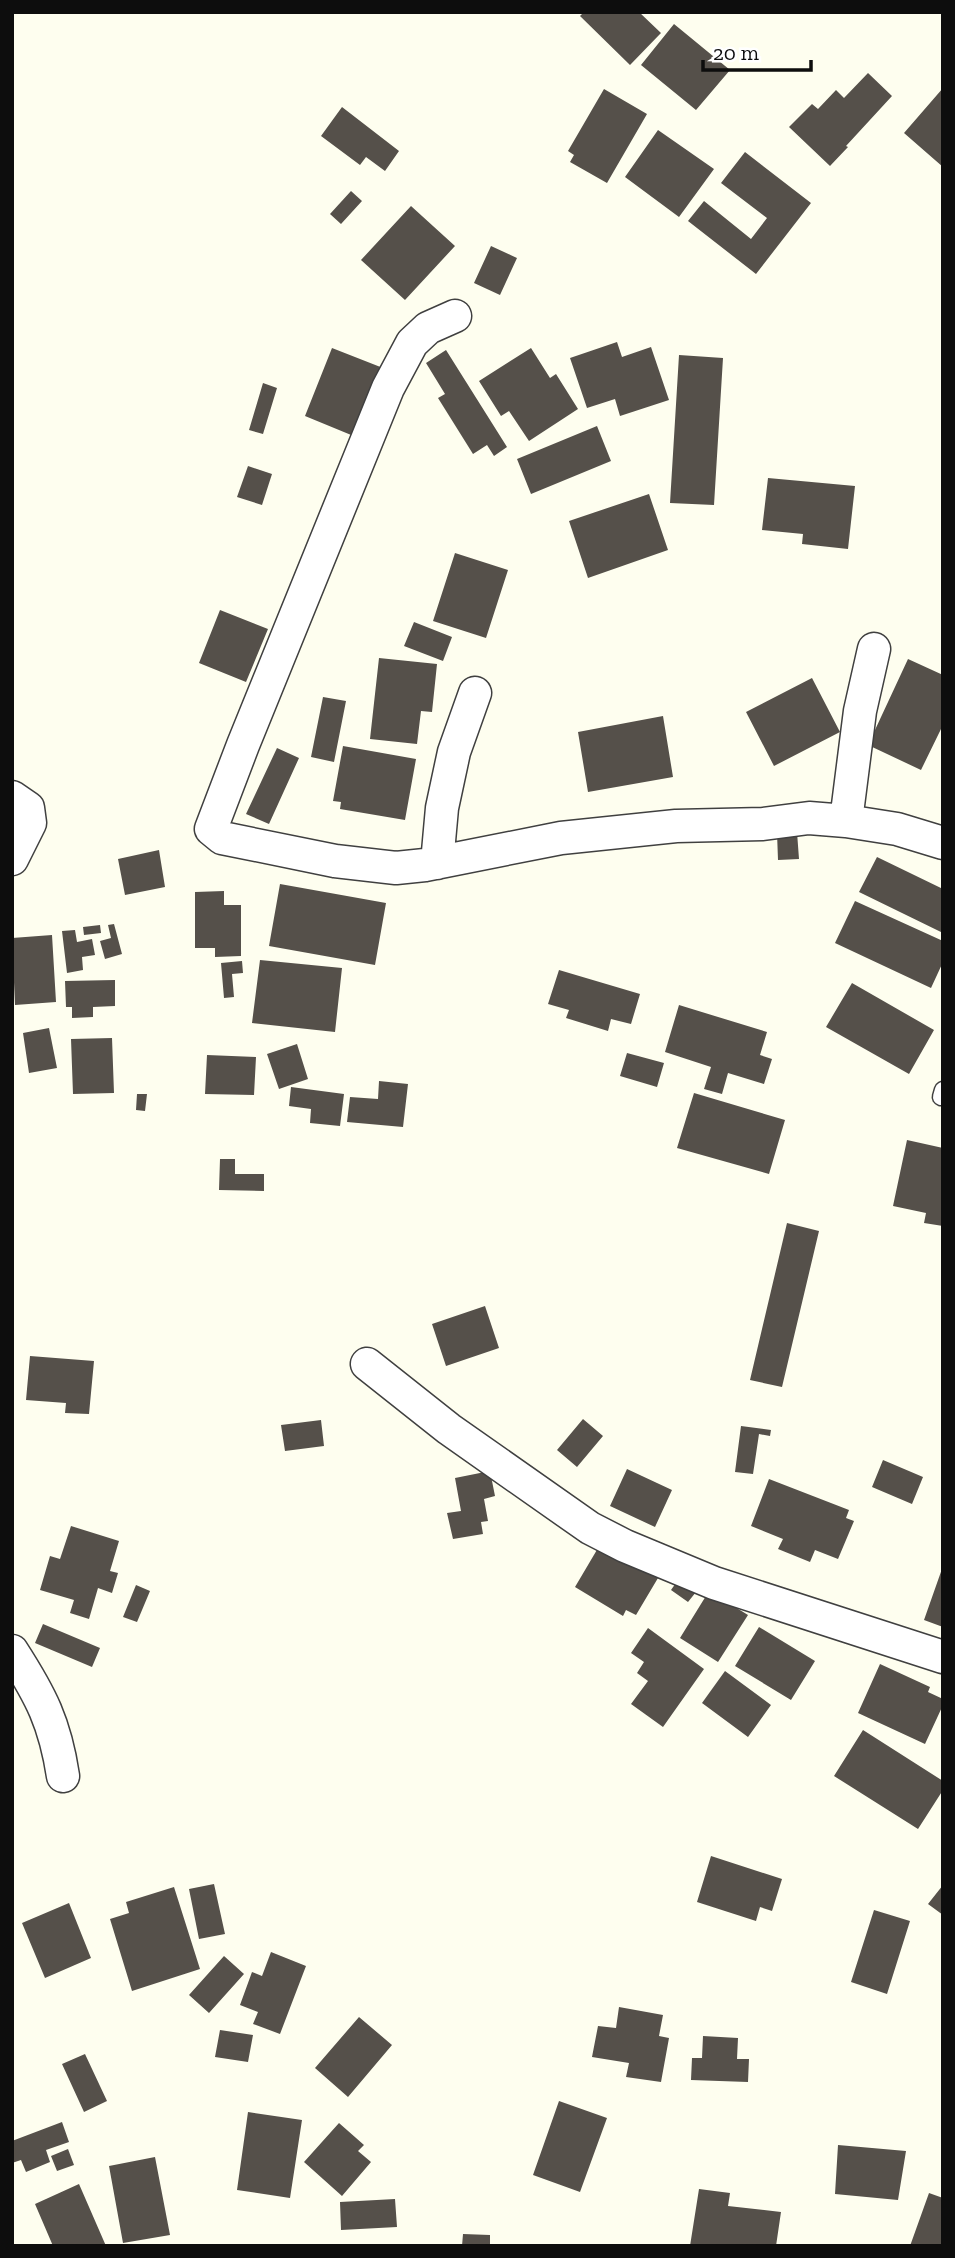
<svg xmlns="http://www.w3.org/2000/svg" width="955" height="2258" font-family="'Zilla Slab',serif">
	<rect width="100%" height="100%" fill="#fefeef"/>
	<path fill="#55504a" d="M 584,12 L 639,12 L 661,33 L 630,65 L 580,16 Z
		M 674,24 L 730,70 L 696,110 L 641,65 Z
		M 868,73 L 892,96 L 846,146 L 848,147 L 830,166 L 789,127 L 812,104 L 818,109 L 836,90 L 844,98 Z
		M 943,88 L 943,167 L 904,133 Z
		M 604,89 L 647,114 L 607,183 L 570,162 L 574,155 L 568,151 Z
		M 342,107 L 399,151 L 385,171 L 366,157 L 360,165 L 321,136 Z
		M 658,130 L 714,169 L 679,217 L 625,177 Z
		M 745,152 L 811,203 L 756,274 L 688,221 L 704,201 L 751,239 L 767,218 L 721,183 Z
		M 351,191 L 362,201 L 341,224 L 330,214 Z
		M 411,206 L 455,246 L 405,300 L 361,260 Z
		M 491,246 L 517,258 L 500,295 L 474,283 Z
		M 617,342 L 622,357 L 651,347 L 669,400 L 620,416 L 615,399 L 587,408 L 570,358 Z
		M 332,348 L 383,368 L 356,437 L 305,416 Z
		M 531,348 L 550,378 L 556,374 L 578,409 L 529,441 L 509,411 L 501,416 L 479,381 Z
		M 446,350 L 507,447 L 494,456 L 487,445 L 473,454 L 438,398 L 445,394 L 426,363 Z
		M 679,355 L 723,358 L 714,505 L 670,503 Z
		M 263,383 L 277,388 L 263,434 L 249,430 Z
		M 597,426 L 611,461 L 531,494 L 517,459 Z
		M 248,466 L 272,474 L 262,505 L 237,497 Z
		M 768,478 L 855,486 L 848,549 L 802,544 L 803,534 L 762,530 Z
		M 649,494 L 668,550 L 588,578 L 569,521 Z
		M 455,553 L 508,570 L 486,638 L 433,621 Z
		M 220,610 L 268,629 L 246,682 L 199,663 Z
		M 414,622 L 452,637 L 443,661 L 404,646 Z
		M 379,658 L 437,664 L 432,712 L 421,711 L 417,744 L 370,739 Z
		M 908,659 L 943,675 L 943,730 L 941,729 L 921,770 L 868,745 Z
		M 812,678 L 840,732 L 774,766 L 746,712 Z
		M 323,697 L 346,701 L 334,762 L 311,757 Z
		M 663,716 L 673,777 L 588,792 L 578,732 Z
		M 343,746 L 416,759 L 405,820 L 340,809 L 341,802 L 333,801 Z
		M 277,748 L 299,758 L 269,824 L 246,814 Z
		M 797,832 L 799,859 L 778,860 L 777,833 Z
		M 159,850 L 165,887 L 125,895 L 118,859 Z
		M 877,857 L 943,889 L 943,933 L 859,892 Z
		M 280,884 L 386,903 L 375,965 L 269,946 Z
		M 224,891 L 224,905 L 241,905 L 241,956 L 215,957 L 215,948 L 195,948 L 195,892 Z
		M 855,901 L 943,941 L 943,962 L 931,988 L 835,943 Z
		M 114,924 L 122,954 L 105,959 L 100,941 L 111,938 L 108,925 Z
		M 100,925 L 101,933 L 84,935 L 83,927 Z
		M 75,930 L 77,942 L 92,939 L 95,955 L 82,957 L 83,970 L 67,973 L 62,931 Z
		M 52,935 L 56,1002 L 15,1005 L 12,938 Z
		M 260,960 L 342,968 L 335,1032 L 252,1023 Z
		M 242,961 L 243,973 L 232,974 L 234,997 L 224,998 L 221,963 Z
		M 559,970 L 640,994 L 631,1024 L 611,1019 L 608,1031 L 566,1018 L 569,1010 L 548,1004 Z
		M 115,980 L 115,1006 L 93,1007 L 93,1017 L 72,1018 L 72,1007 L 66,1007 L 65,981 Z
		M 852,983 L 934,1030 L 909,1074 L 826,1027 Z
		M 679,1005 L 767,1032 L 760,1055 L 772,1059 L 764,1084 L 728,1073 L 722,1094 L 704,1089 L 711,1067 L 665,1052 Z
		M 49,1028 L 57,1068 L 29,1073 L 23,1033 Z
		M 112,1038 L 114,1093 L 73,1094 L 71,1039 Z
		M 297,1044 L 308,1079 L 279,1089 L 267,1054 Z
		M 627,1053 L 664,1063 L 657,1087 L 620,1076 Z
		M 207,1055 L 256,1057 L 254,1095 L 205,1094 Z
		M 379,1081 L 408,1084 L 403,1127 L 347,1122 L 350,1097 L 378,1099 Z
		M 291,1087 L 344,1094 L 340,1126 L 310,1123 L 311,1109 L 289,1106 Z
		M 694,1093 L 785,1120 L 769,1174 L 677,1148 Z
		M 137,1094 L 147,1094 L 145,1111 L 136,1110 Z
		M 907,1140 L 943,1148 L 943,1226 L 924,1223 L 926,1213 L 893,1206 Z
		M 220,1159 L 235,1159 L 235,1174 L 264,1174 L 264,1191 L 219,1190 Z
		M 787,1223 L 819,1231 L 782,1387 L 750,1380 Z
		M 485,1306 L 499,1348 L 446,1366 L 432,1324 Z
		M 30,1356 L 94,1361 L 89,1414 L 65,1413 L 66,1403 L 26,1400 Z
		M 583,1419 L 603,1436 L 577,1467 L 557,1450 Z
		M 321,1420 L 324,1446 L 285,1451 L 281,1425 Z
		M 741,1426 L 771,1430 L 770,1436 L 759,1434 L 753,1474 L 735,1472 Z
		M 883,1460 L 923,1477 L 912,1504 L 872,1487 Z
		M 627,1469 L 672,1490 L 655,1527 L 610,1506 Z
		M 490,1471 L 495,1496 L 484,1499 L 488,1521 L 481,1522 L 483,1534 L 453,1539 L 447,1513 L 461,1511 L 455,1478 Z
		M 769,1479 L 849,1510 L 846,1518 L 854,1521 L 838,1559 L 815,1550 L 810,1562 L 778,1549 L 783,1539 L 751,1526 Z
		M 71,1526 L 119,1541 L 110,1571 L 118,1573 L 112,1593 L 98,1588 L 89,1619 L 70,1613 L 74,1600 L 40,1590 L 50,1556 L 60,1559 Z
		M 601,1543 L 658,1578 L 636,1615 L 626,1610 L 623,1616 L 575,1587 Z
		M 943,1566 L 943,1627 L 924,1620 Z
		M 678,1580 L 696,1592 L 688,1602 L 671,1590 Z
		M 136,1585 L 150,1591 L 137,1622 L 123,1617 Z
		M 709,1591 L 748,1615 L 718,1662 L 680,1638 Z
		M 43,1624 L 100,1648 L 92,1667 L 35,1643 Z
		M 759,1627 L 815,1661 L 791,1700 L 735,1666 Z
		M 648,1628 L 704,1669 L 663,1727 L 631,1704 L 648,1681 L 637,1673 L 644,1662 L 631,1653 Z
		M 880,1664 L 930,1687 L 928,1692 L 943,1699 L 943,1705 L 925,1744 L 858,1713 Z
		M 725,1671 L 771,1705 L 748,1737 L 702,1703 Z
		M 863,1730 L 943,1781 L 943,1790 L 918,1829 L 834,1776 Z
		M 711,1856 L 782,1879 L 772,1911 L 760,1907 L 756,1921 L 697,1902 Z
		M 214,1884 L 225,1934 L 199,1939 L 189,1889 Z
		M 943,1885 L 943,1915 L 928,1904 Z
		M 174,1887 L 200,1969 L 132,1991 L 110,1919 L 129,1913 L 126,1902 Z
		M 69,1903 L 91,1958 L 45,1978 L 22,1923 Z
		M 874,1910 L 910,1921 L 887,1994 L 851,1982 Z
		M 271,1952 L 306,1966 L 280,2034 L 253,2024 L 258,2012 L 240,2005 L 252,1972 L 262,1976 Z
		M 224,1956 L 244,1974 L 209,2013 L 189,1995 Z
		M 619,2007 L 663,2015 L 659,2036 L 669,2038 L 661,2082 L 626,2077 L 629,2063 L 592,2057 L 598,2026 L 616,2028 Z
		M 359,2017 L 392,2045 L 348,2097 L 315,2068 Z
		M 220,2030 L 253,2035 L 248,2062 L 215,2057 Z
		M 703,2036 L 738,2038 L 737,2059 L 749,2059 L 748,2082 L 691,2080 L 692,2058 L 702,2058 Z
		M 85,2054 L 107,2101 L 84,2112 L 62,2064 Z
		M 559,2101 L 607,2118 L 580,2192 L 533,2175 Z
		M 248,2112 L 302,2120 L 290,2198 L 237,2190 Z
		M 62,2122 L 69,2142 L 46,2150 L 50,2162 L 26,2172 L 21,2160 L 12,2163 L 12,2141 Z
		M 339,2123 L 364,2145 L 358,2151 L 371,2162 L 342,2196 L 304,2162 Z
		M 838,2145 L 906,2151 L 898,2200 L 835,2194 Z
		M 68,2149 L 74,2165 L 57,2171 L 51,2156 Z
		M 155,2157 L 170,2235 L 123,2243 L 109,2166 Z
		M 79,2184 L 106,2246 L 53,2246 L 35,2204 Z
		M 699,2189 L 730,2193 L 728,2206 L 781,2212 L 776,2246 L 690,2246 Z
		M 929,2193 L 943,2198 L 943,2246 L 910,2246 Z
		M 395,2199 L 397,2227 L 341,2230 L 340,2202 Z
		M 463,2234 L 490,2235 L 490,2246 L 462,2246 Z"/>
	<g fill="none" stroke-linecap="round" stroke-linejoin="round">
		<g stroke="#404040" stroke-width="19">
			<path id="service" d="M 941,1097 L 943,1090"/>
		</g>
		<g stroke="#404040" stroke-width="35">
			<path id="minor" d="M 455,316 L 428,328 L 412,343 L 388,388 L 243,745 L 211,829 L 222,838 L 335,861 L 396,868 L 425,865 L 561,838 L 676,826 L 763,824 L 809,818 L 846,821 L 897,829 L 943,843
				M 12,797 L 28,808 L 30,823 L 12,859
				M 846,821 L 860,711 L 874,649
				M 437,863 L 442,808 L 454,752 L 475,693
				M 367,1364 L 449,1429 L 590,1528 L 625,1546 L 714,1583 L 943,1657
				M 12,1651 C 41,1696 55,1723 63,1776"/>
		</g>
		<use href="#service" stroke="#fff" stroke-width="16"/>
		<use href="#minor" stroke="#fff" stroke-width="32"/>
	</g>
	<rect width="955" height="2258" fill="none" stroke="#0d0d0d" stroke-width="28"/>
	<path d="M703 60v10h108v-10" fill="none" stroke="#0d0d0d" stroke-width="3.5"/>
	<text x="713" y="60" font-size="21" fill="#0d0d0d" stroke="#ffffff" stroke-width="5" paint-order="stroke">20 m</text>
</svg>
